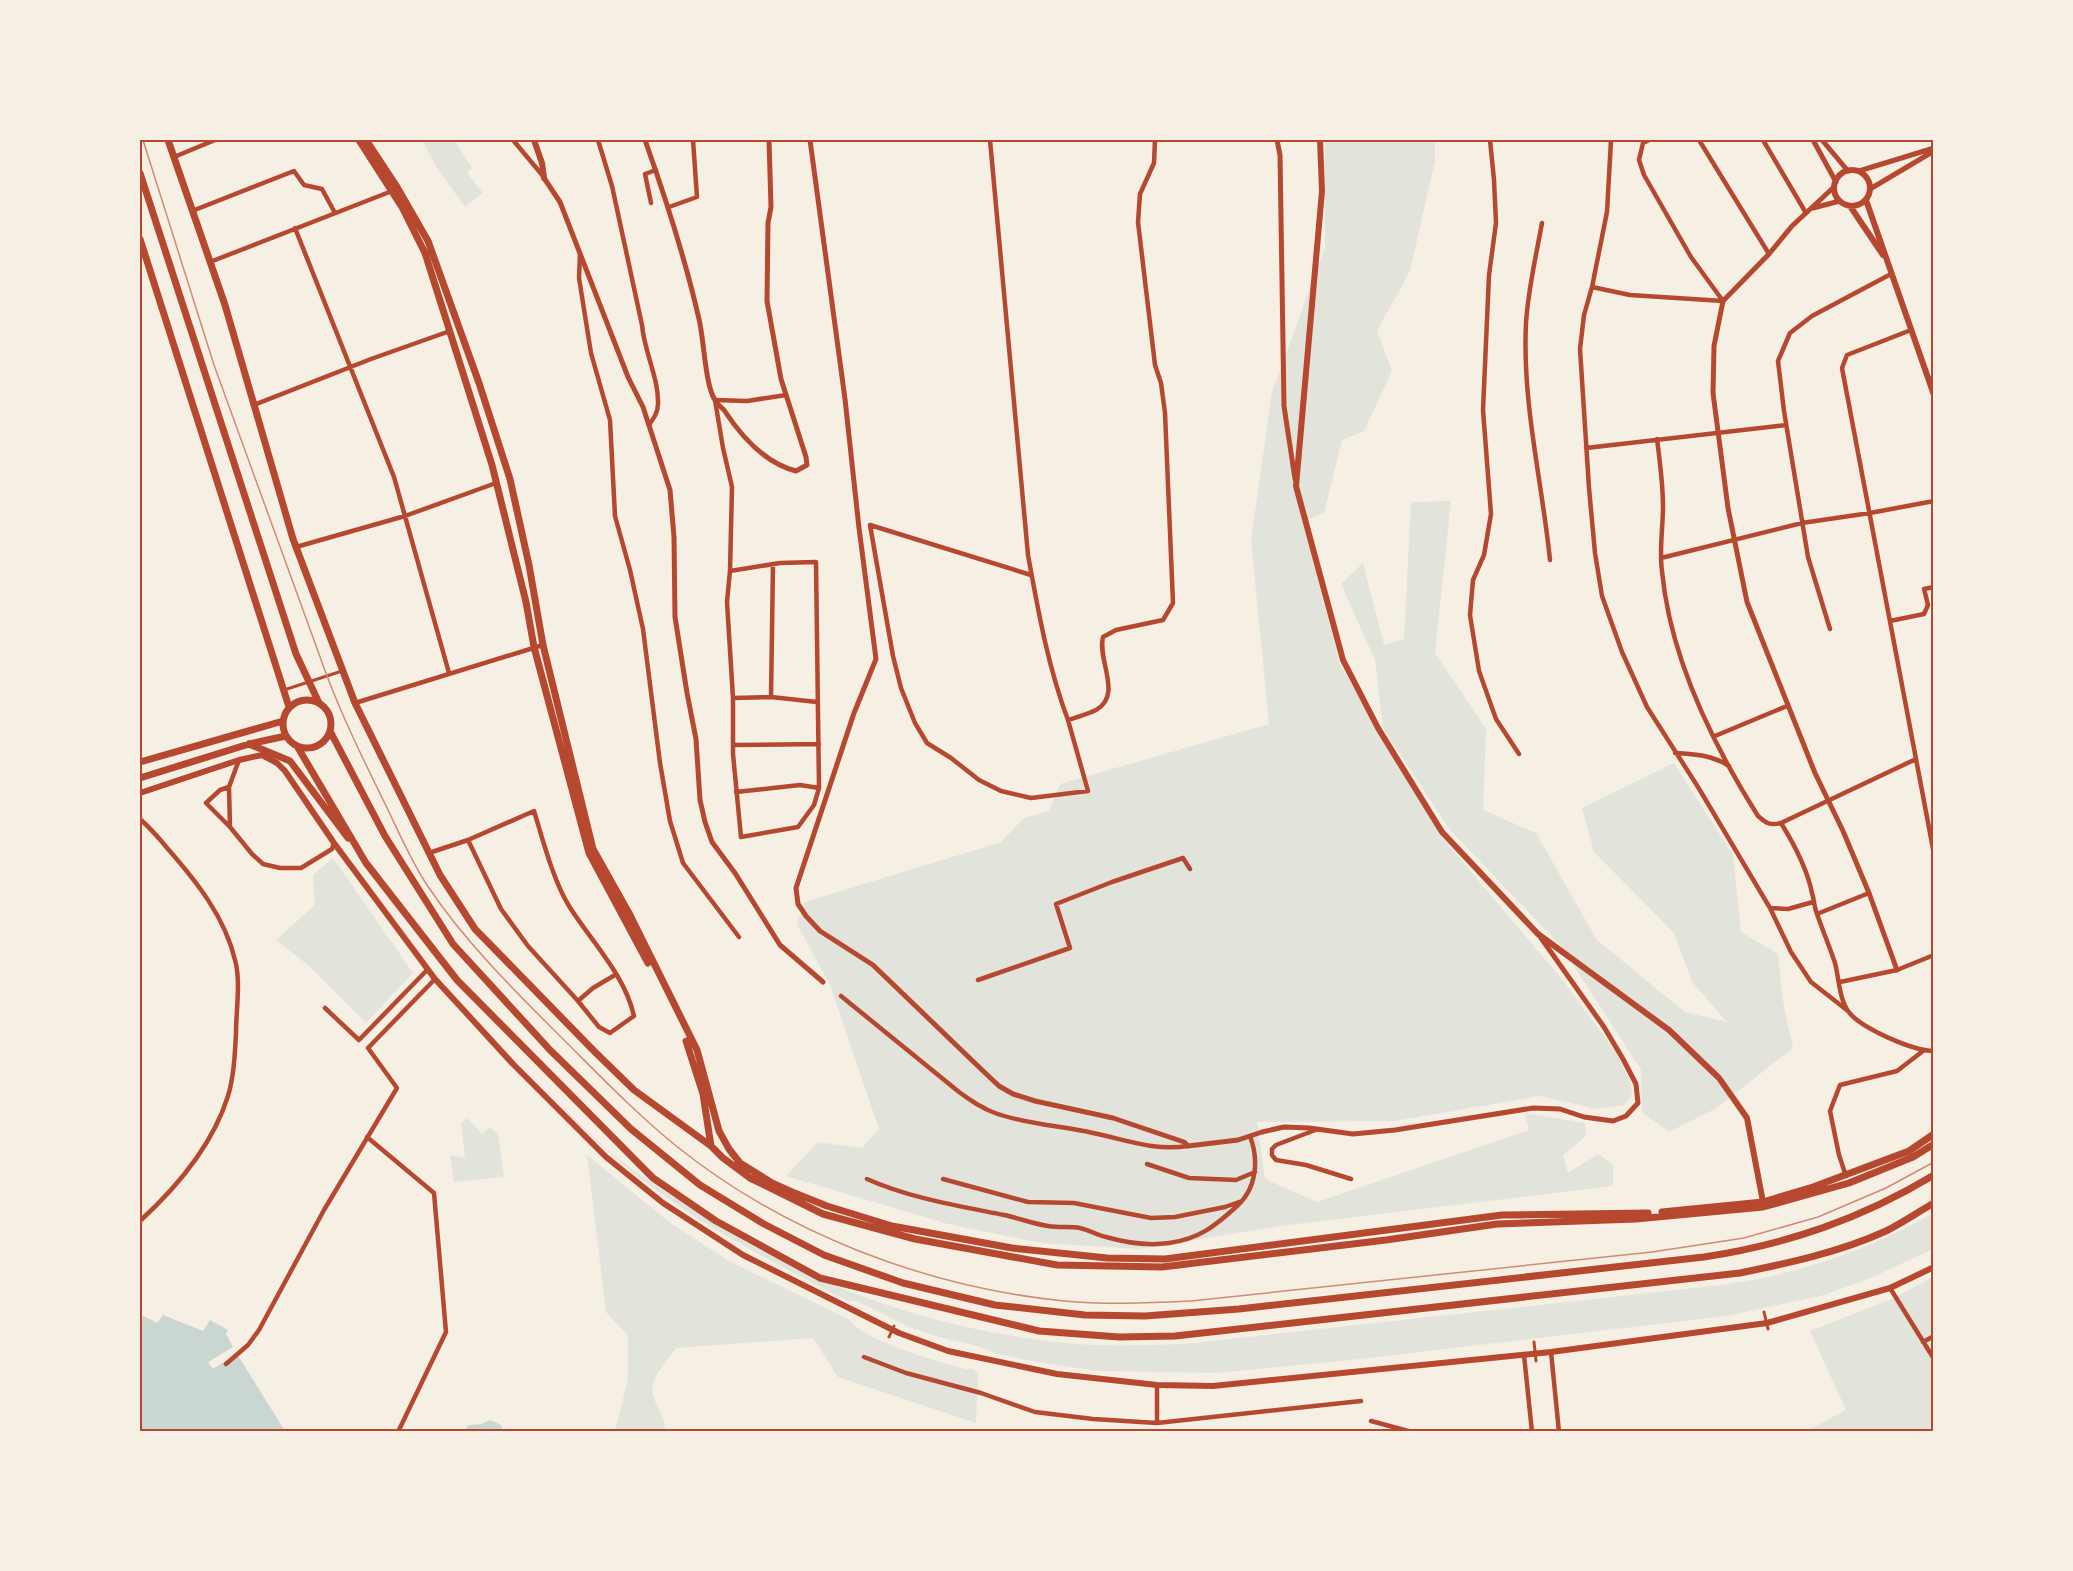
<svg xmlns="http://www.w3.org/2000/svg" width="2073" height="1571" font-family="Manrope,sans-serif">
	<rect width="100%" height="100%" fill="#f6efe4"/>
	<path fill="#e2e4dc" d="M 422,140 L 454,140 L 472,168 L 467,173 L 483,193 L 465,207 L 437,168 Z
		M 1325,140 L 1435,140 L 1435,161 L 1410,271 L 1377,331 L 1392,371 L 1364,431 L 1342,440 L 1324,513 L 1303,522 L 1340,665 L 1443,839 L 1562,979 L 1615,1051 L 1630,1081 L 1632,1095 L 1624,1105 L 1596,1109 L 1540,1096 L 1394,1121 L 1257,1122 L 1265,1179 L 1317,1202 L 1529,1130 L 1525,1113 L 1585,1123 L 1586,1136 L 1563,1155 L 1568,1173 L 1598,1154 L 1613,1165 L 1613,1186 L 1280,1226 L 1139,1249 L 1041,1243 L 948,1224 L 786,1176 L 818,1142 L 862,1148 L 879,1129 L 830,985 L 797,924 L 805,902 L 1001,842 L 1024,818 L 1049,811 L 1060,784 L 1269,724 L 1251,540 L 1272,392 L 1325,247 Z
		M 1451,501 L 1435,653 L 1486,729 L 1483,810 L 1536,833 L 1597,940 L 1685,1012 L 1727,1022 L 1692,982 L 1674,933 L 1594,852 L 1582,808 L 1674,763 L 1733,855 L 1741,932 L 1778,954 L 1783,1001 L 1793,1048 L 1715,1109 L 1669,1132 L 1642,1112 L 1641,1070 L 1561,946 L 1450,830 L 1383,728 L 1375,660 L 1341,584 L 1363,563 L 1384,645 L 1404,639 L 1411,502 Z
		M 333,858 L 413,973 L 366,1023 L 309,966 L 276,940 L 315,905 L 313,875 Z
		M 563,1107 C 577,1121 591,1135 606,1148 C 629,1169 657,1186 683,1203 C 803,1283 922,1328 1066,1343 C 1105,1347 1145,1345 1184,1344 L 1721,1285 C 1742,1281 1764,1279 1784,1273 C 1836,1260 1887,1240 1933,1213 L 1933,1249 L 1871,1278 L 1824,1295 L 1727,1316 L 1352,1360 L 1216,1373 L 1099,1371 L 1049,1364 L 996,1354 L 981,1347 L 939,1337 L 911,1328 L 857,1301 L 848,1301 C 756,1254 671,1211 595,1139 C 585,1130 568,1118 563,1107 Z
		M 467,1118 L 482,1134 L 490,1127 L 498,1134 L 504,1177 L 454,1182 L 450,1155 L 465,1158 L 461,1123 Z
		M 587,1155 L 669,1222 L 729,1261 L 850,1320 C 865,1342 938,1361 965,1369 L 973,1369 L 978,1373 L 976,1423 L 838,1377 L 813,1338 L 676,1348 C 668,1360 648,1380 653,1395 C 657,1410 665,1414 665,1431 L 615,1431 L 628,1379 L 628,1336 L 606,1312 Z
		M 1933,1277 L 1933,1431 L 1804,1432 L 1846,1410 L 1810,1331 L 1892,1299 Z"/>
	<path fill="#c9d6d2" d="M 140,1314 L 157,1323 L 163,1315 L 203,1331 L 210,1320 L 228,1330 L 226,1334 L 233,1347 L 208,1362 L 213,1369 L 237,1354 L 285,1431 L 140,1431 Z
		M 490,1420 L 501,1425 L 503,1431 L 463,1431 L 469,1425 L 482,1424 Z"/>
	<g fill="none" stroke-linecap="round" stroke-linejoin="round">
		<path stroke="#b5482f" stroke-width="3" d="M 284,690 L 342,671
			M 1764,1312 L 1768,1329
			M 889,1337 L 894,1326
			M 1534,1342 L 1536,1361"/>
		<path stroke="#b5482f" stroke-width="4.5" d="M 513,140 L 543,176
			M 598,140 L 612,186 L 642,325 C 644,351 659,379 658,404 C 658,412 654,418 649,425
			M 990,140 L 1028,555 C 1038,610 1048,667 1068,720
			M 1490,140 L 1494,180 L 1496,223 L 1489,275 L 1483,410 L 1491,514 L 1484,555 L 1473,580 L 1470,615 L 1479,671 L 1496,719 L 1519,754
			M 1611,140 L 1607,212 L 1592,287 L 1584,315 L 1580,349 L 1589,488 L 1595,553 L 1602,596 L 1622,652 L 1647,707 L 1698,787 L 1770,908 L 1791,952 L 1811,982 L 1848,1011
			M 1649,140 L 1643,143 L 1639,160 L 1644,175 L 1691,257 L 1723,301
			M 1699,140 L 1769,254
			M 1763,140 L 1806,213
			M 174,157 L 215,140
			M 651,203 L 645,174 L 656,170
			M 669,207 L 697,197 L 693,140
			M 192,211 L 294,171 L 304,185 L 322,189 L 335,213
			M 1542,223 C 1536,256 1528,290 1526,323 C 1522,403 1542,481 1550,560
			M 295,228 L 394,477 L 449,673
			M 580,254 L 579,278 L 591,353 L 610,420 L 615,516 L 630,570 L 643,629 L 660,763 L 670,821 L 683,863 L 739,937
			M 210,262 L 392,191
			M 1592,287 L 1630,295 L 1723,301
			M 1911,330 L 1847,355 L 1842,368 L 1934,854
			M 254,405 L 371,359 L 450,331
			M 1657,439 C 1660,462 1663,484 1663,507 C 1663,528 1659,550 1662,571 C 1670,658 1712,743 1758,816 C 1766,823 1770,826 1781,823 C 1794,844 1807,868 1812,893 C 1814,899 1814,905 1816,911 C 1822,929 1829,945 1835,963 C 1839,978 1839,998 1848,1011 C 1860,1028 1913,1051 1934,1051
			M 1586,448 L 1786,425
			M 296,547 L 405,516 L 496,483
			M 1661,558 L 1802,523 L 1870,513 L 1934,501
			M 816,562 L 819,788 L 814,805 L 798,827 L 741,837 L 733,754 L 733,698 L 727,602 L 730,571 L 780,563 Z
			M 730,571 L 732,487 L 723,448 L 715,400 L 747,401 L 786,395
			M 1031,575 L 870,525 L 893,656 L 901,688 L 915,723 L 927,743 L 951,758 L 979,780 L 1001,791 L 1031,798 L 1088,791 L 1068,720 C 1077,717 1088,714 1096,710 C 1123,695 1097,660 1103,637 L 1116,630 L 1163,620 L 1173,603 L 1165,413 L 1161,383 L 1155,365 L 1138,222 L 1140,194 L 1154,163 L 1155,140
			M 1890,621 L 1924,614 L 1928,605 L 1924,589 L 1934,587
			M 1830,629 L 1808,557 L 1784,411 L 1778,361 L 1790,333 L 1812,316 L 1891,274
			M 771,697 L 773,564
			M 733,698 L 771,697 L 817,702
			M 355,703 L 543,645
			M 1715,736 L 1787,706
			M 733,745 L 819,744
			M 1675,753 C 1695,754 1712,755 1729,766
			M 239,760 L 229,787 L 230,827 L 252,854 L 263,864 L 280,868 L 301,868 L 332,849 L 334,843
			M 229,787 L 220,790 L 206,803 L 230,827
			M 736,792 L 800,785 L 819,788
			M 140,819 C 150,828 159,838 168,849 C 196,881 225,917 235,960 C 241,981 236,1011 236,1033 C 235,1053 234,1076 228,1096 C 213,1144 176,1188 140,1221
			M 1781,823 L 1916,759
			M 468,840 L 501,909 L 528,946 L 578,1001
			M 429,853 L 468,840 L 534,811 C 543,840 553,880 569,906 C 591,941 625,975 634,1016 L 610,1033 L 599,1027 L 578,1001 L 593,988 L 615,975
			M 1770,908 L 1788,909 L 1813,902
			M 1817,914 L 1869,893
			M 978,980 L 1070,948 L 1056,904 L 1112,882 L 1183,858 L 1190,869
			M 1840,982 L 1897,970 L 1934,955
			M 841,996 L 959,1092 C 970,1100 981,1108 995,1113 C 1025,1124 1062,1126 1093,1133 C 1127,1140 1153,1151 1188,1146
			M 325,1008 L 359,1040 L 428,969
			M 1318,1129 L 1276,1145 L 1272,1149 L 1272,1155 L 1276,1160 L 1306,1165 L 1351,1179
			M 367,1137 L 434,1193 L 446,1332 L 398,1432
			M 1147,1164 L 1189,1178 L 1236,1180 L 1255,1172
			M 1846,1176 L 1839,1155 L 1830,1111 L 1840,1085 L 1897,1071 L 1923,1051
			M 867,1179 C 909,1198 959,1206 1004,1215 C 1019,1218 1033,1224 1048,1226 C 1059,1228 1070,1226 1080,1228 C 1089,1230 1097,1235 1106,1237 C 1127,1243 1148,1246 1169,1243 C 1199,1239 1215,1226 1236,1207 C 1257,1189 1259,1160 1250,1136
			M 943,1179 L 1028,1202 L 1074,1203 L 1151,1218 L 1175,1217 L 1225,1207 L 1242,1201
			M 1890,1288 L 1934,1359
			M 1923,1342 L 1934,1336
			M 1551,1352 L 1559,1432
			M 1524,1355 L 1532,1432
			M 864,1357 L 906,1373 L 981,1393 L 1035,1412 L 1093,1419 L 1157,1423 L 1361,1401
			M 226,1364 L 248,1345 L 259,1330 L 324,1210 L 397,1088 L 368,1048 L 435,979
			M 1371,1421 L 1412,1432
			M 1157,1423 L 1157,1385"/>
		<path stroke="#b5482f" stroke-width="5" d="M 645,140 C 666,199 685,258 699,319 C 704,339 705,385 715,400 C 717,404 721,407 724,410 C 741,436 764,463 796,471 L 807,465 L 806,457 L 781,379 L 767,301 L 768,223 L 771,207 L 769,140
			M 810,140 L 845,399 L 859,528 L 876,659 L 854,713 L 796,888 L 798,904 L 806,916 L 820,931 L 873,965 L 981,1069 L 999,1086 L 1013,1094 L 1035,1101 L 1113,1118 L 1184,1142 L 1188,1146 L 1238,1140 L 1262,1132 L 1284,1127 L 1309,1128 L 1353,1134 L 1395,1130 L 1533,1108 L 1560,1109 L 1584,1117 L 1613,1121 L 1626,1116 L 1638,1103 L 1636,1084 L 1623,1059 L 1604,1027 L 1541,938
			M 1277,140 L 1280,155 L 1284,406 L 1295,479
			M 1813,140 L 1836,182
			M 1822,140 L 1848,171
			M 1859,171 L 1934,148
			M 544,178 L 560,202 L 628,377 L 643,407 L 670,490 L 674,537 L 675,617 L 687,693 L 696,739 L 700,800 L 705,822 L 712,842 L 735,873 L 780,945 L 823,982
			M 1834,187 L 1792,226 L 1769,254 L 1723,301 L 1714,346 L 1713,393 L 1728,508 L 1747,602 L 1815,773 L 1843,831 L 1869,893 L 1897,970
			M 1870,189 L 1934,151
			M 1813,208 L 1840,201"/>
		<path stroke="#b5482f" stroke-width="6" d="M 534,140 L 542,163 L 544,178
			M 1320,140 L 1322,191 L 1296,486 L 1343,660 L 1378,728 L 1442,832 L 1538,934 L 1669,1030 L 1719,1078 L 1747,1118 L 1763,1202
			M1834 188a18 18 0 1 1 36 0a18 18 0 1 1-36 0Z
			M 1866,200 L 1934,395
			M 1850,206 L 1883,255
			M 140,793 L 239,760 L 262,755 L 277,763 L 285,771 L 334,843 L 435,979 L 513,1064 L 606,1157 L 663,1203 L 743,1255 L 899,1333 L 948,1351 L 1057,1374 L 1157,1385 L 1213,1386 L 1551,1352 L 1767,1323 L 1890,1288 L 1934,1267"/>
		<path stroke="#b5482f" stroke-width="7" d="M 168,140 L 225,305 L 293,539 L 355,703 L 440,875 L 475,929 L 595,1052 L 634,1090 L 711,1146 L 723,1158 L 750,1178 L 823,1214 L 915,1239 L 1057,1265 L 1162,1267 L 1386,1240 L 1497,1224 L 1636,1219 L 1763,1207 L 1849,1183 L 1913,1157 L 1934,1144
			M 359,140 L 402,207 L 425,253 L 492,465 L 526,602 L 534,647 L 589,853 L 648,963
			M 366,140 L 397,187 L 428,241 L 479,383 L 510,479 L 529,565 L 543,645 L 593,849 L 630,915 L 697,1050 L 719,1131 L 729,1149 L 740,1163 L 772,1183 L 792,1192 L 827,1206 L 892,1226 L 1012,1248 L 1107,1258 L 1165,1259 L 1502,1215 L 1648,1213
			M 140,173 L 296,654 L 319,703
			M 140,239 L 289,707
			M283 724a24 24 0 1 1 48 0a24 24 0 1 1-48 0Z
			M 330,731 L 385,836 L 453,944 L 550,1050 L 631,1129 L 700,1185 L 764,1224 L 824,1255 L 903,1283 L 995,1305 L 1085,1315 L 1145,1316 L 1239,1309 L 1704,1257 C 1788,1244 1861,1219 1934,1175
			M 249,744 L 290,761 L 348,838
			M 297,746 L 366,863 L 457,980 L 653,1178 L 716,1221 L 820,1278 L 1039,1331 L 1119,1337 L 1175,1336 L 1740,1273 C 1789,1263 1840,1252 1886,1231 C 1902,1223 1918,1212 1934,1203
			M 140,762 L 283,721
			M 140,778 L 249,744 L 286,736
			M 686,1041 L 703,1094 L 711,1146
			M 1662,1212 L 1763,1202 L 1813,1187 L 1909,1151 L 1934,1134"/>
		<path stroke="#cf8b77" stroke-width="1.5" d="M 143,140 L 214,365 L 327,676 C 345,723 367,767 389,812 C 401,837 413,865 429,888 C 469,947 520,996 570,1046 C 604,1080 638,1115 675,1145 C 784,1233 925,1287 1064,1301 C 1106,1305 1148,1303 1191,1301 L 1652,1252 L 1744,1238 L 1818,1217 L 1886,1188 L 1934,1162"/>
	</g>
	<rect width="2073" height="1571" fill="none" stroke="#f6efe4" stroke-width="282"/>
	<rect x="141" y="141" width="1791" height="1289" fill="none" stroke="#b5482f" stroke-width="2"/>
</svg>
